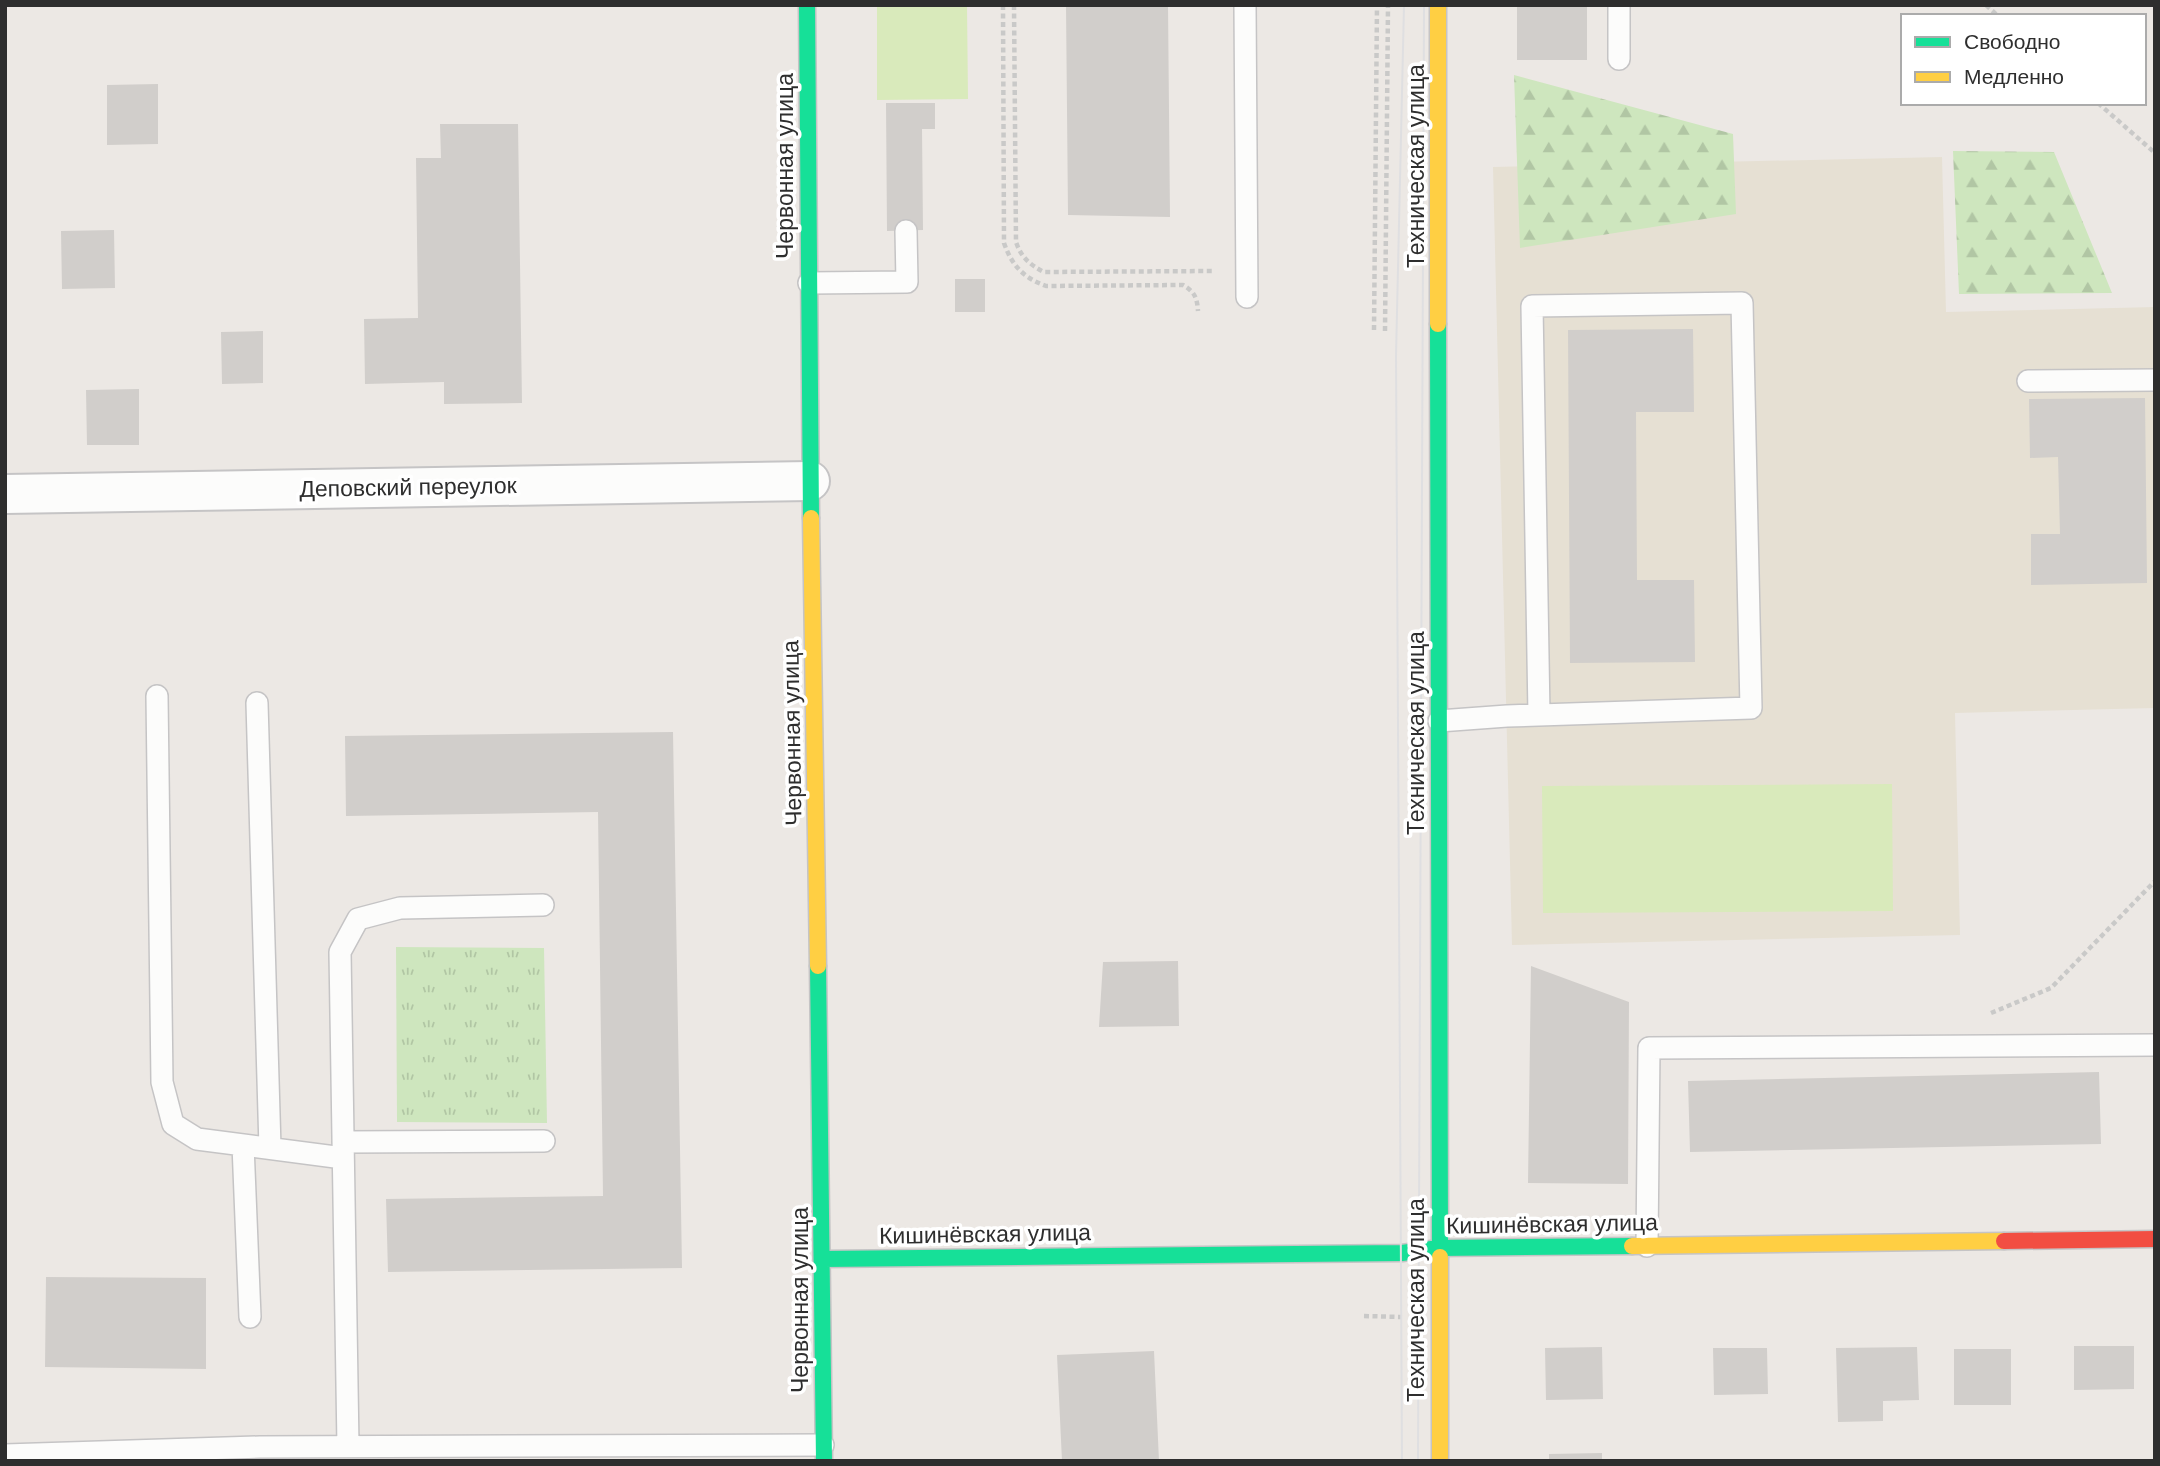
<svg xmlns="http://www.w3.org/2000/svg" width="2160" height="1466" font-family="Arial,sans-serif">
	<defs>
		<pattern id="grass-tufts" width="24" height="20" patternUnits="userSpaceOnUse" patternTransform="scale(1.75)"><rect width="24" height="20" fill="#cee6be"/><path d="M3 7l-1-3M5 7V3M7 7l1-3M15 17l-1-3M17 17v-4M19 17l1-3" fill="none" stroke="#b1c6a4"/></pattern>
		<pattern id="forest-firs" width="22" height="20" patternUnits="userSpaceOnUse" patternTransform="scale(1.75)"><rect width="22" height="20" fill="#cee6be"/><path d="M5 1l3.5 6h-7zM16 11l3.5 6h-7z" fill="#b1c6a4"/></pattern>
	</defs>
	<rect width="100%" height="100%" fill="#ece8e4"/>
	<path fill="#e6e0d3" d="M 1942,157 L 1946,312 L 2155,307 L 2155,708 L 1955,713 L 1960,935 L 1512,945 L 1493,167 Z"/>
	<path fill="url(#grass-tufts)" d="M 396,947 L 544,948 L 547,1123 L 397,1122 Z"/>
	<path fill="url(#forest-firs)" d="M 1514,75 L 1733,134 L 1736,214 L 1520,248 Z
		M 1953,151 L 2054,152 L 2112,293 L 1959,294 Z"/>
	<path fill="#d9eabb" d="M 877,5 L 967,5 L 968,99 L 877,100 Z
		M 1892,784 L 1893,911 L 1543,913 L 1542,786 Z"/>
	<path fill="#d1cecb" d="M 1066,5 L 1168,5 L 1170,217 L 1068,215 Z
		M 1517,5 L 1587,5 L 1587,60 L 1517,60 Z
		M 158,84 L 158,144 L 107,145 L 107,85 Z
		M 886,103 L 935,103 L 935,129 L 922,129 L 923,230 L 887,231 Z
		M 440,124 L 518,124 L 522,403 L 444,404 L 444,382 L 365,384 L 364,319 L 418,318 L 416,158 L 441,158 Z
		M 114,230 L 115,288 L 62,289 L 61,231 Z
		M 955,279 L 985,279 L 985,312 L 955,312 Z
		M 1693,329 L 1694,412 L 1636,412 L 1637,580 L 1694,580 L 1695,662 L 1570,663 L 1568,330 Z
		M 263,331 L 263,383 L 222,384 L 221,332 Z
		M 139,389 L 139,445 L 87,445 L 86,390 Z
		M 2145,398 L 2147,583 L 2031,585 L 2031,534 L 2060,534 L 2058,457 L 2030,458 L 2029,399 Z
		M 673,732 L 682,1268 L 388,1272 L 386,1199 L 603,1196 L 598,812 L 346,816 L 345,736 Z
		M 1178,961 L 1179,1026 L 1099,1027 L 1103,962 Z
		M 1531,966 L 1629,1002 L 1628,1184 L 1528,1183 Z
		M 2099,1072 L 2101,1144 L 1690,1152 L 1688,1081 Z
		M 46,1277 L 206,1278 L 206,1369 L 45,1367 Z
		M 2074,1346 L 2134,1346 L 2134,1389 L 2074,1390 Z
		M 1602,1347 L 1603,1399 L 1546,1400 L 1545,1348 Z
		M 1917,1347 L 1919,1400 L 1883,1401 L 1883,1421 L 1838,1422 L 1836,1348 Z
		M 1713,1348 L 1767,1348 L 1768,1394 L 1714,1395 Z
		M 1954,1349 L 2011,1349 L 2011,1405 L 1954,1405 Z
		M 1154,1351 L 1159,1461 L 1062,1461 L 1057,1355 Z
		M 1602,1453 L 1602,1461 L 1549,1461 L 1549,1454 Z"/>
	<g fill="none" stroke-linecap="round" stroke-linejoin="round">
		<g stroke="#c5c4c5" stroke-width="24">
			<path id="lane" d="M 1245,5 L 1247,297
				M 1619,59 L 1619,5
				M 809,283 L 907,282 L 906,231
				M 2028,381 L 2155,380
				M 157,696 L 162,1082 L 173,1124 L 197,1139 L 343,1158
				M 257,703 L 270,1148
				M 1439,721 L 1507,716 L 1751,708 L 1742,303 L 1532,306 L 1539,715
				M 343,1142 L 544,1141
				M 243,1145 L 250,1317
				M 1647,1246 L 1649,1048 L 2155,1045
				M 348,1446 L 340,952 L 358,919 L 400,908 L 543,905
				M 5,1455 L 260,1447 L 823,1445"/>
		</g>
		<g stroke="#c5c4c5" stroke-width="42">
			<path id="street" d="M 5,494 L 810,481"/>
		</g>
		<g stroke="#c5c4c5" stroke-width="19">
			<path id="fast" d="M 807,5 L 811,518
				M 1438,324 L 1440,1257
				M 818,966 L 824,1461
				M 823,1259 L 1402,1253 L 1439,1248 L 1632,1246"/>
		</g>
		<g stroke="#c5c4c5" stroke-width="19">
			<path id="slow" d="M 1438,5 L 1438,324
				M 811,518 L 818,966
				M 1632,1246 L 2004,1241
				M 1440,1257 L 1440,1461"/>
		</g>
		<g stroke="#c5c4c5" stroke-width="19">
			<path id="jam" d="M 2004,1241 L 2155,1239"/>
		</g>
		<path stroke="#c9c9c8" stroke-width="4.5" stroke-dasharray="5 3.5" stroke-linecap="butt" d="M 1003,5 L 1004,243 C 1012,266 1024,278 1046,286 L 1183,285 C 1195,292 1197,298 1198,311
			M 1014,5 L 1016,242 C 1021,257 1030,265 1044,272 L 1213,271
			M 1986,5 L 1998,16
			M 2098,103 L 2155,153
			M 1374,330 L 1377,5
			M 1385,331 L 1388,5
			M 1991,1013 L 2051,988 L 2155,881
			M 1364,1316 L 1402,1317"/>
		<use href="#lane" stroke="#fcfcfb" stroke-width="21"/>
		<use href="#street" stroke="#fcfcfb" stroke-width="38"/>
		<use href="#fast" stroke="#16e098" stroke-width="16"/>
		<use href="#slow" stroke="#ffcf43" stroke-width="16"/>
		<use href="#jam" stroke="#f24e42" stroke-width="16"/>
		<path stroke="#dfdfe1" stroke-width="2" d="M 1402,1461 L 1396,356 L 1404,5
			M 1418,1461 L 1424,5"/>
	</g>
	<g text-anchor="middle" stroke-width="7" stroke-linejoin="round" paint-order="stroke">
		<g font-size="23" fill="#2e2e2e" stroke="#fff">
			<text transform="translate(785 166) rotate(-90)" y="8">Червонная улица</text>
			<text transform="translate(1416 166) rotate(-90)" y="8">Техническая улица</text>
			<text transform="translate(408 487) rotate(-1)" y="8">Деповский переулок</text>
			<text transform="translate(792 733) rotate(-91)" y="8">Червонная улица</text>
			<text transform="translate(1416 733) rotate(-90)" y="8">Техническая улица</text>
			<text transform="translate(1552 1224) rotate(-1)" y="8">Кишинёвская улица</text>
			<text transform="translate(985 1234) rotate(-1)" y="8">Кишинёвская улица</text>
			<text transform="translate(800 1300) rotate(-90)" y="8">Червонная улица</text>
			<text transform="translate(1416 1300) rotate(-90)" y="8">Техническая улица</text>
		</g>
	</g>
	<rect width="2160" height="1466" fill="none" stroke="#2e2e2e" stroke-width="14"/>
	<rect x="1901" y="14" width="245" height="91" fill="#ffffff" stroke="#ababab" stroke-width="2"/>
	<rect x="1915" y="37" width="35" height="10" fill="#16e098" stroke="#ababab" stroke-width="2"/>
	<text x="1964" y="49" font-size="21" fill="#2e2e2e">Свободно</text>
	<rect x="1915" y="72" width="35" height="10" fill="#ffcf43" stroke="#ababab" stroke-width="2"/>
	<text x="1964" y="84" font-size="21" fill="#2e2e2e">Медленно</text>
</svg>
